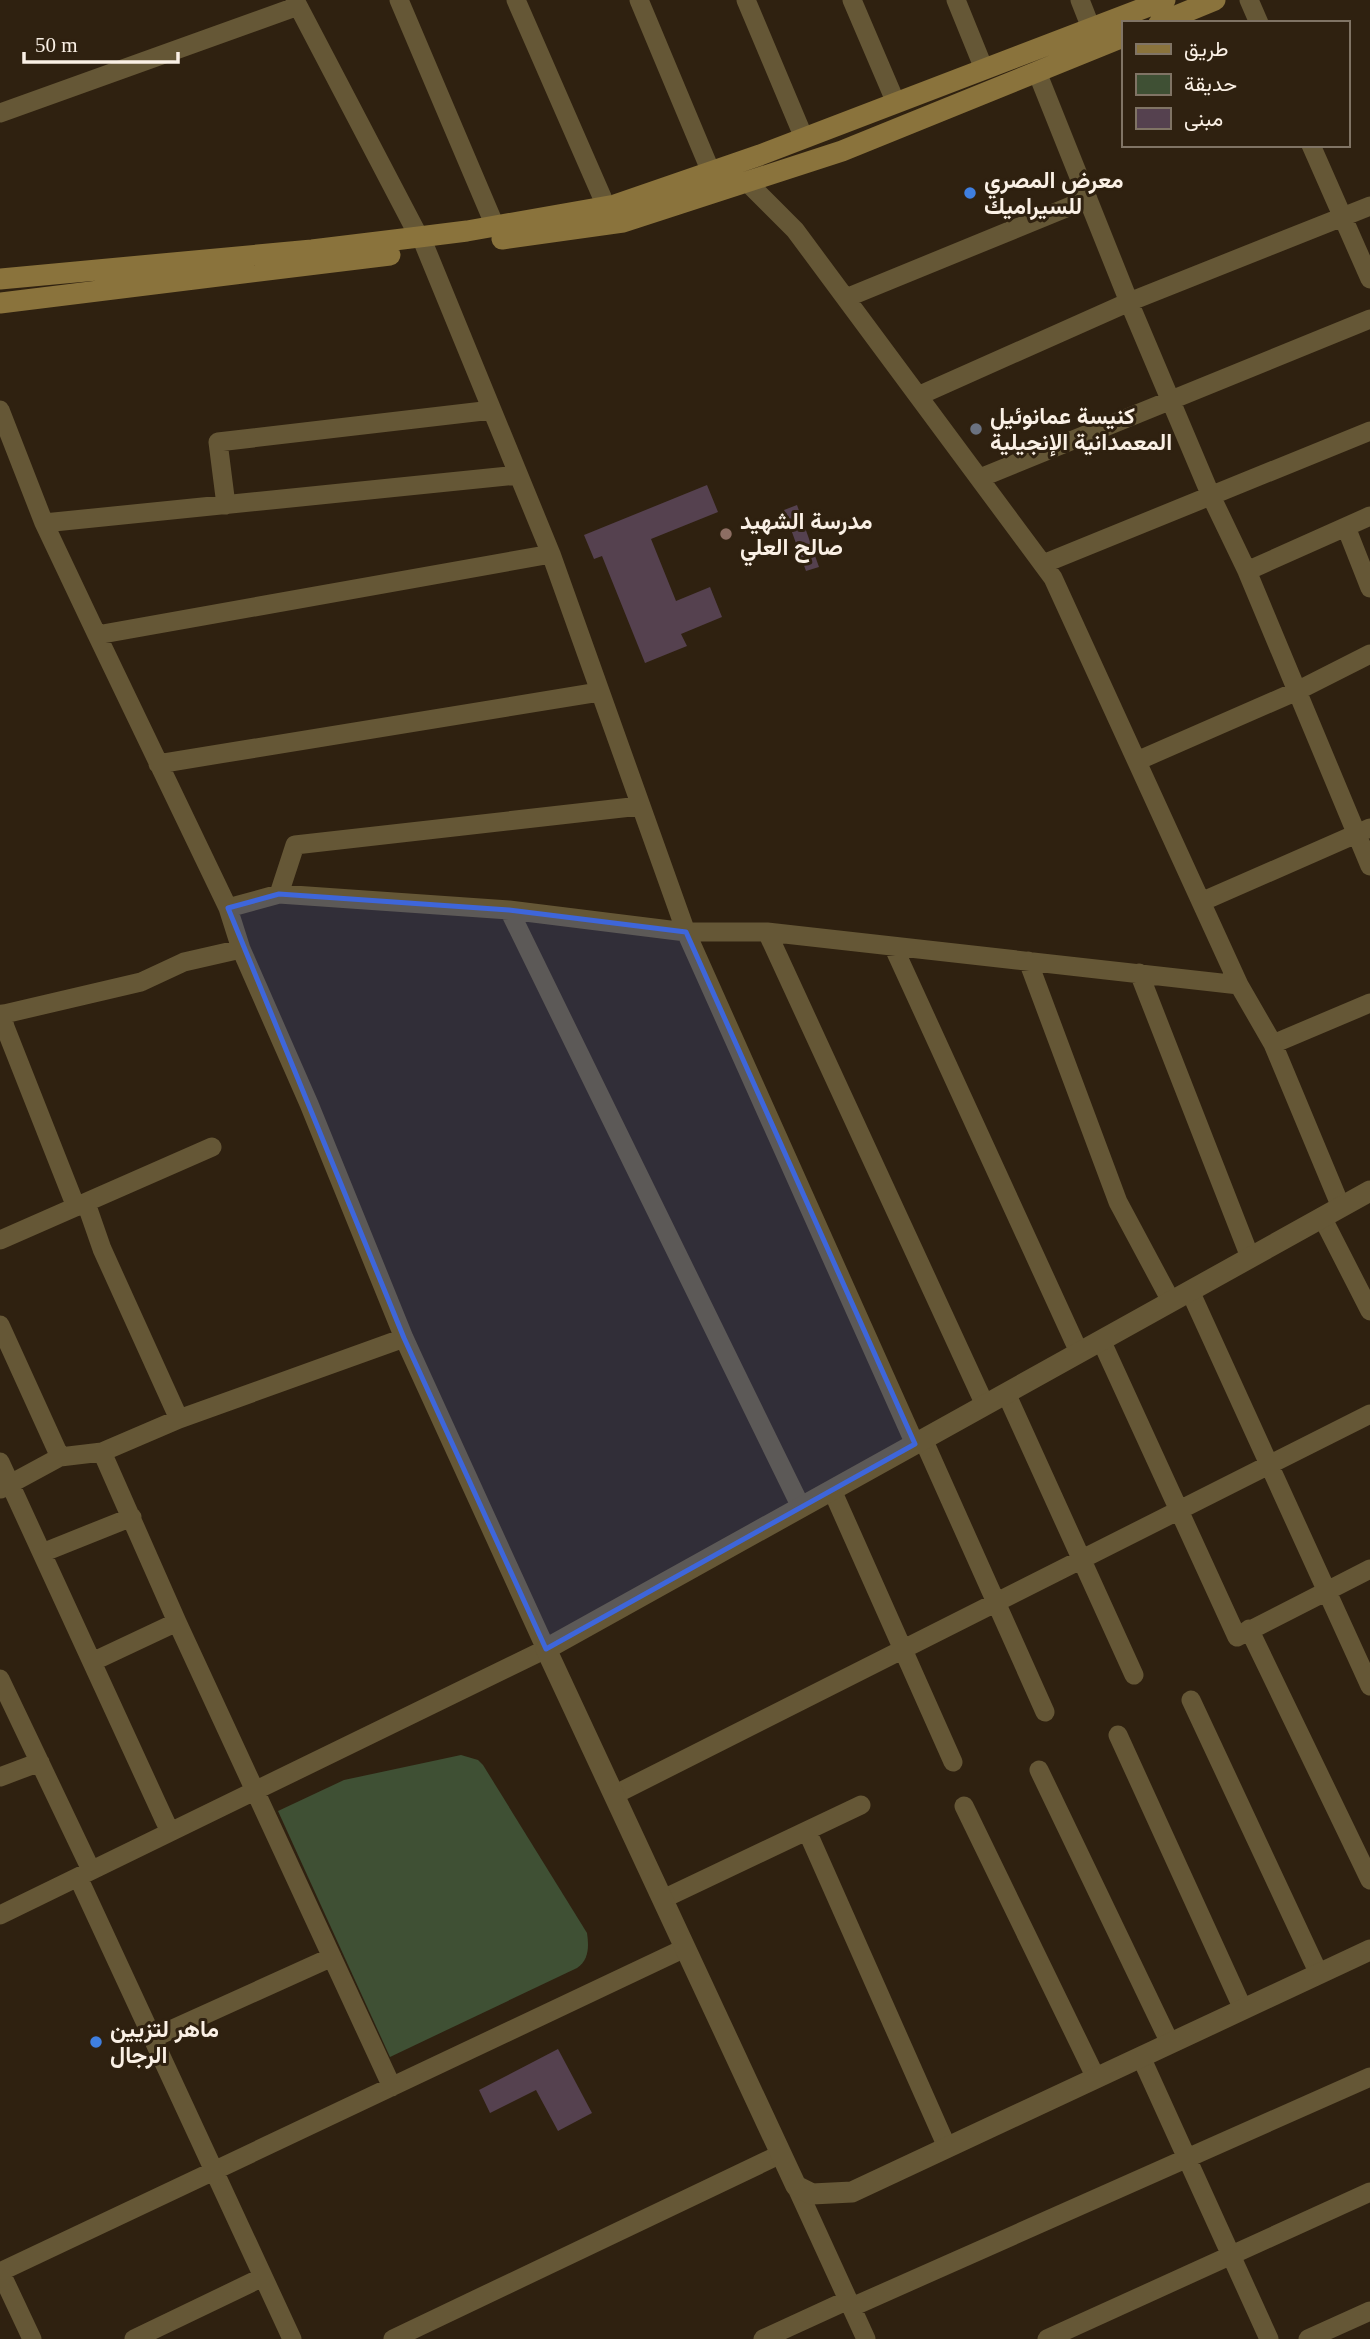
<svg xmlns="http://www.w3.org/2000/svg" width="1370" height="2339" font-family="'Times New Roman',Vazirmatn,serif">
	<rect width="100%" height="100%" fill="#2f2110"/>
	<path fill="#3f5034" d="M 461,1755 L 478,1760 L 483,1765 L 587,1933 C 589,1946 589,1960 577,1968 L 390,2057 L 278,1811 L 344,1780 Z"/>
	<path fill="#55414f" d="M 707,485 L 718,512 L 651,539 L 676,601 L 710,587 L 722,617 L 681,634 L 687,646 L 645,663 L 602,556 L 594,559 L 584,535 Z
		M 797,505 L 819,567 L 806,571 L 784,510 Z
		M 558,2049 L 592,2113 L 558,2131 L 536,2090 L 490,2113 L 479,2090 Z"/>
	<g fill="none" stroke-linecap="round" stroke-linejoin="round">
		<path stroke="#655736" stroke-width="19" d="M 295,0 L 419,237
			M 399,0 L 495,226
			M 516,0 L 606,206
			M 639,0 L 711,172
			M 746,0 L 804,138
			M 852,0 L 896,103
			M 956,0 L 984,69
			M 1080,0 L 1091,28
			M 1249,0 L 1259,23
			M 1037,72 L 1129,302 L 1211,496 L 1247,571 L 1370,866
			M 0,113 L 298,6
			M 1311,145 L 1370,279
			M 421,237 L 551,554 L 686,932 L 767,932 L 1239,985 L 1053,578 L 795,230 L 747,182
			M 846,298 L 1088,199
			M 918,396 L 1129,302 L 1370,206
			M 0,410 L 44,523
			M 980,478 L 1370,319
			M 226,505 L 218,442 L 492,410
			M 1346,527 L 1370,588
			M 551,554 L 97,635 L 228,908 L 279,894 L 509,910 L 686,932 L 915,1444
			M 1043,564 L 1370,431
			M 1247,571 L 1370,516
			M 97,635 L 44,523 L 518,475
			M 1137,761 L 1297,691 L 1370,654
			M 158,764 L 599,692
			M 279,894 L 295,845 L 640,806
			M 1201,902 L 1370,828
			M 509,910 L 801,1507
			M 767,932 L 985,1405
			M 893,946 L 1079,1352
			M 1028,961 L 1118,1202 L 1171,1301
			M 1139,973 L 1250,1257
			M 1239,985 L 1273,1044 L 1341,1207
			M 2,1014 L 5,1027 L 76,1207
			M 0,1015 L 141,982 L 184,962 L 241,949
			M 1273,1044 L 1370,1003
			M 86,1203 L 102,1249 L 179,1419 L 404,1338
			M 1322,1217 L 1370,1311
			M 0,1240 L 212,1147
			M 1190,1291 L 1370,1686
			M 0,1325 L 60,1457
			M 1101,1340 L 1237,1637 L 1370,1569
			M 1006,1393 L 1134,1675
			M 923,1439 L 1045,1712
			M 102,1452 L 177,1622 L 392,2087
			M 0,1462 L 170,1832
			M 1,1489 L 60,1457 L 102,1452 L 179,1419
			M 832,1490 L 953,1762
			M 42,1553 L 132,1517
			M 1249,1629 L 1370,1880
			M 92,1662 L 177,1622
			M 0,1679 L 91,1870
			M 1191,1700 L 1319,1974
			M 1118,1735 L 1243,2009
			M 1039,1770 L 1170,2043
			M 0,1777 L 40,1762
			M 614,1795 L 1370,1414
			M 964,1806 L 1096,2078
			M 807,1831 L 947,2147
			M 78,1877 L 292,2339
			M 663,1899 L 861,1805
			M 0,1915 L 546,1649 L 404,1338 L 309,1104 L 241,949 L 228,908
			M 153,2038 L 332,1957
			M 1141,2057 L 1269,2339
			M 796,2186 L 866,2339
			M 0,2271 L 32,2339
			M 0,2272 L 685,1948
			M 852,2307 L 1370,2077
			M 134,2339 L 263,2277
			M 393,2339 L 781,2154
			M 763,2339 L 848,2300
			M 1047,2339 L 1370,2192
			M 1308,2339 L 1370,2311"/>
		<path stroke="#655736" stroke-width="21" d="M 1370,1191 L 546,1649 L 796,2186 L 812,2194 L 852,2192 L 1370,1950"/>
		<path stroke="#8a733c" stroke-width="21" d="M 1159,23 L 1215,0
			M 502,239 L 623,222 L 842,151 L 1123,37
			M 0,279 L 312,250 L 419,237 L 467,231 L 615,205 L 760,155 L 1165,0
			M 0,303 L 390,255"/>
	</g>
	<path fill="#3e66da" fill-opacity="0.2" stroke="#3e66da" stroke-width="5" stroke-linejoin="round" d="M 279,894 L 509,910 L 686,932 L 915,1444 L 546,1649 L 404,1338 L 228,908 Z"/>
	<g fill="#3f7fe0" stroke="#2f2110" stroke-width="2.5">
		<circle cx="970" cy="193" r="7"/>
		<circle cx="96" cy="2042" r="7"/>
	</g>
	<circle fill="#6b7280" stroke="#2f2110" stroke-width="2.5" cx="976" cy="429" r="7"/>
	<circle fill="#8d6e63" stroke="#2f2110" stroke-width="2.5" cx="726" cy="534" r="7"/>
	<g text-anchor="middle" stroke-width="6" stroke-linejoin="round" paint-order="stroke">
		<g font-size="23" font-weight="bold" fill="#faf0e5" stroke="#2f2110" text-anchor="start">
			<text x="984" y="188">معرض المصري<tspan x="984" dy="26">للسيراميك</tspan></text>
			<text x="990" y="424">كنيسة عمانوئيل<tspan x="990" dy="26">المعمدانية الإنجيلية</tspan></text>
			<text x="740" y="529">مدرسة الشهيد<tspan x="740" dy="26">صالح العلي</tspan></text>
			<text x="110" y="2037">ماهر لتزيين<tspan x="110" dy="26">الرجال</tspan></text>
		</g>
	</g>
	<rect x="1122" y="21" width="228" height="126" fill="#2f2110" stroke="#807465" stroke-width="2"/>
	<rect x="1136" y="44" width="35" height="10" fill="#8a733c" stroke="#807465" stroke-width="2"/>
	<text x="1184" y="56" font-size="21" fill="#faf0e5">طريق</text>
	<rect x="1136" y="74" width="35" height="21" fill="#3f5034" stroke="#807465" stroke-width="2"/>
	<text x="1184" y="91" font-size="21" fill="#faf0e5">حديقة</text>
	<rect x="1136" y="108" width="35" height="21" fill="#55414f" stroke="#807465" stroke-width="2"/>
	<text x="1184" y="126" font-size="21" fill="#faf0e5">مبنى</text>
	<path d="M24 52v10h154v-10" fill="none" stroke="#faf0e5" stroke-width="3.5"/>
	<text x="35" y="52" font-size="21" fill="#faf0e5" stroke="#2f2110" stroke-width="5" paint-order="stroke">50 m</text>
</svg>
